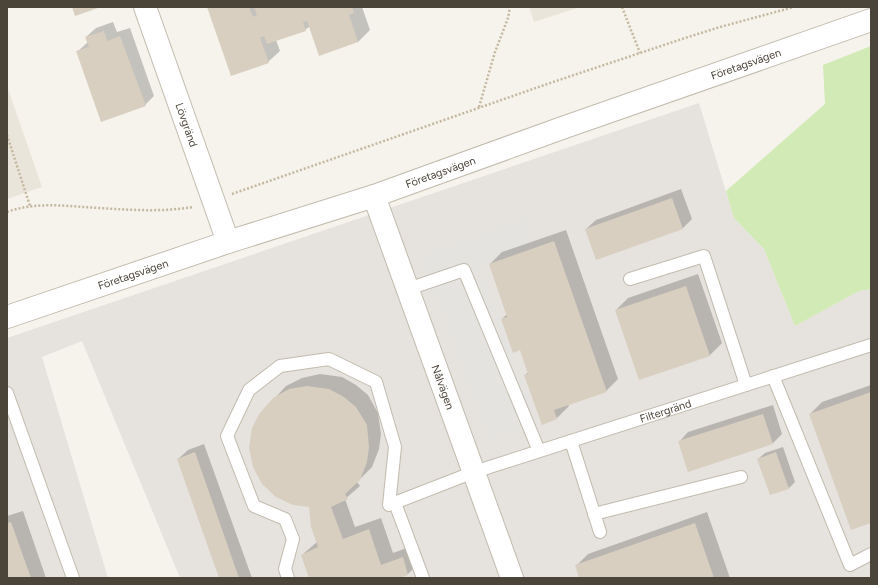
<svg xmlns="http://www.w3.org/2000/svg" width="878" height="585" font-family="Figtree,sans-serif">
	<rect width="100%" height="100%" fill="#f6f3ec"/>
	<path fill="#eae5da" d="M 529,7 L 580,7 L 534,22 Z
		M 7,86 L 42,187 L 7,199 Z"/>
	<path fill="#e6e2dd" d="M 699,103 L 734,218 L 764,249 L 795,326 L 859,291 L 871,289 L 871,578 L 180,578 L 82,341 L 42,357 L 108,578 L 7,578 L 7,338 Z"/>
	<path fill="#d2eab5" d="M 871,46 L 871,289 L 859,291 L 795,326 L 764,249 L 734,218 L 726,191 L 825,104 L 823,65 Z"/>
	<path fill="#e5e3e0" d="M 526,216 L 536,245 L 481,265 L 538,423 L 488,440 L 420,255 Z"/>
	<path fill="#0003" d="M 208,7 L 362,7 L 370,30 L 358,42 L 310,26 L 305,30 L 276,40 L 280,51 L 268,62 Z
		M 113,22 L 117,32 L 130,28 L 154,96 L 145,105 L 77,52 L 88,42 L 86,37 L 96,28 Z
		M 681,189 L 692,219 L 683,228 L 586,229 L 596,220 Z
		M 566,230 L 618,379 L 606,391 L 568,404 L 569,406 L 557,418 L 525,375 L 529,372 L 521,349 L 502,319 L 507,314 L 490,264 L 502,252 Z
		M 698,274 L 722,343 L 710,355 L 640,379 L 616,310 L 628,298 Z
		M 320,374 L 342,377 L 356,385 L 368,395 L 378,413 L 381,434 L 379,449 L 372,467 L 357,482 L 360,486 L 345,499 L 355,527 L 381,518 L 393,553 L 415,545 L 420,562 L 408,574 L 402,576 L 402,578 L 310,578 L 302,555 L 317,542 L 310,506 L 274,399 L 286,386 L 302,378 Z
		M 871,385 L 871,522 L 810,414 L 822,402 Z
		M 773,405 L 782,434 L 773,443 L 688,471 L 679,442 L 688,432 Z
		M 204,444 L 252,578 L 220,578 L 178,459 L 188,450 Z
		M 783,447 L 795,482 L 789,488 L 758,459 L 765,453 Z
		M 23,511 L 46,578 L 7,578 L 7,516 Z
		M 707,512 L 730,578 L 581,578 L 576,566 L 588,554 Z"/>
	<path fill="#d8cfc1" d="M 72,7 L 101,7 L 75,16 Z
		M 207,7 L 249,7 L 253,17 L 257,15 L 254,7 L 352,7 L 354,13 L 349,15 L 358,42 L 319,56 L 307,21 L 303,22 L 306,31 L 267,44 L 264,36 L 260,38 L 269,63 L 231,76 Z
		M 104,31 L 107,41 L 120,36 L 146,106 L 101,122 L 76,51 L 89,47 L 85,37 Z
		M 672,198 L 683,229 L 596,260 L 585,229 Z
		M 554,241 L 607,392 L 554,410 L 557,419 L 542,425 L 524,375 L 528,374 L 520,350 L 513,353 L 501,319 L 507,317 L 489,264 Z
		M 686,286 L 710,356 L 639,380 L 615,310 Z
		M 307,386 L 329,389 L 344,397 L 356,407 L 367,425 L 369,447 L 367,462 L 360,480 L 345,494 L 348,499 L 331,507 L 343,539 L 369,529 L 381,565 L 403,557 L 408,575 L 400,578 L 309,578 L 301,555 L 318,547 L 311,527 L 309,507 L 293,505 L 276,497 L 262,484 L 253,467 L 249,448 L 252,428 L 259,414 L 273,398 L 289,389 Z
		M 871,392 L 871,523 L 851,530 L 809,414 Z
		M 763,414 L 773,444 L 688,472 L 678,441 Z
		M 195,452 L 239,578 L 219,578 L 177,459 Z
		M 776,452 L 789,489 L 770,495 L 757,459 Z
		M 11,522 L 31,578 L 7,578 L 7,523 Z
		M 695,523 L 714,578 L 579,578 L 575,565 Z"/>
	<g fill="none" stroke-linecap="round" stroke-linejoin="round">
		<g stroke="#c2bbae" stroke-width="14">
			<g id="service">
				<path d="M 630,279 L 704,256 L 746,385"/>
				<path d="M 408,289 L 464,270 L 539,451"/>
				<path d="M 773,376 L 850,565 L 871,554"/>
				<path d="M 7,393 L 73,578"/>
				<path d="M 571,441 L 600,532"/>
				<path d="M 395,503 L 423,578"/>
				<path d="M 594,514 L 741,477"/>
				<path id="s1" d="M 288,578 L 285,569 L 293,539 L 285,519 L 254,506 L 227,436 L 249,390 L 280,366 L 329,359 L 376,382 L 395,447 L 389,505 L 474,472 L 871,345"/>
			</g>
		</g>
		<g stroke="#c2bbae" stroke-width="24">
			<g id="minor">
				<path id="s2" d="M 145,7 L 228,242"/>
				<path id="s3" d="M 374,196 L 512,578"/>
			</g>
		</g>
		<g stroke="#c2bbae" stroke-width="24">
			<g id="tertiary">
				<path id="s4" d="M 7,317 L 228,242 L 374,196 L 565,127 L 871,20"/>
			</g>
		</g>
		<path stroke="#c4b79f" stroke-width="2.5" stroke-dasharray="2 2" stroke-linecap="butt" d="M 622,7 L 640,53
			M 479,107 L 495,52 L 508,18 L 510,7
			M 7,135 L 30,206
			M 232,194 L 553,82 L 685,38 L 720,27 L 794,7
			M 7,212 C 31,203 58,205 83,207 C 120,209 157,213 193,207"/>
		<use href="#service" stroke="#fff" stroke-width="12"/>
		<use href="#minor" stroke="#fff" stroke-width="22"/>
		<use href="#tertiary" stroke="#fff" stroke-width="22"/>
	</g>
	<g text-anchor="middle" stroke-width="3" stroke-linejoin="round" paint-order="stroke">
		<g font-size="11" fill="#4b4439" stroke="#fff">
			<text dy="4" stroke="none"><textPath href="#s4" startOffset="781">Företagsvägen</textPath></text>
			<text dy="4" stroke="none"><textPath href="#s2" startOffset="125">Lövgränd</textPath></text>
			<text dy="4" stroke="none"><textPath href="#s4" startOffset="457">Företagsvägen</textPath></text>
			<text dy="4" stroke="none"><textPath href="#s4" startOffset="133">Företagsvägen</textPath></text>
			<text dy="4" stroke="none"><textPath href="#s3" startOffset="203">Nålvägen</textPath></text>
			<text dy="4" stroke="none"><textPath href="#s1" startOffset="781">Filtergränd</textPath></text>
		</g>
	</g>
	<rect width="878" height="585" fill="none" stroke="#4b4439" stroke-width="16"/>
</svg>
